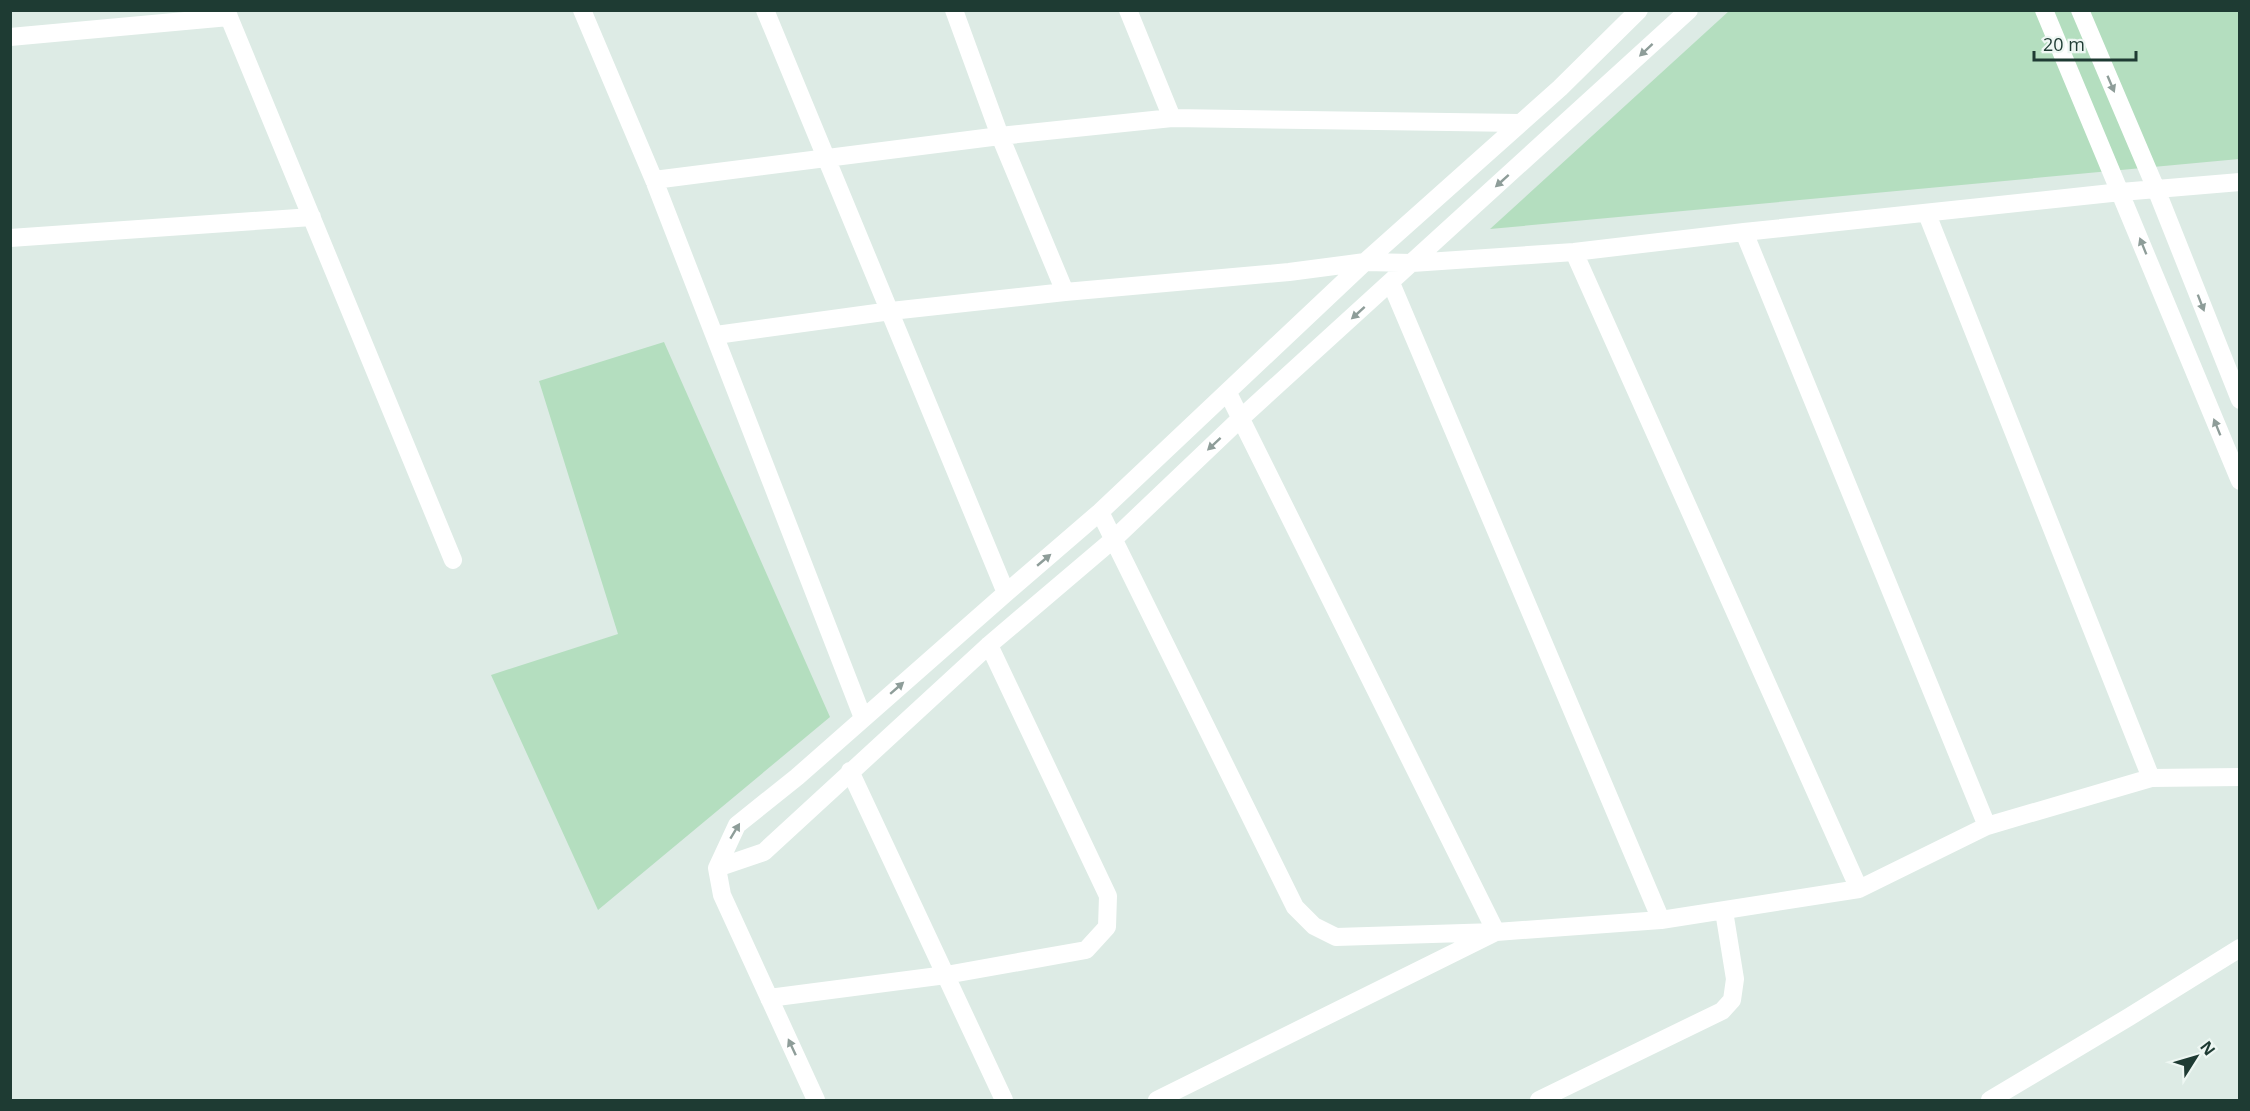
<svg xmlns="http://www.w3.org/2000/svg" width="2250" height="1111" font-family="'Open Sans',sans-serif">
	<rect width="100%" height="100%" fill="#ddebe5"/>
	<path fill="#b4debf" d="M 1729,11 L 2239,11 L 2239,159 L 1490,229 Z
		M 664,342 L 830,717 L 598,910 L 491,675 L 618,634 L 539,381 Z"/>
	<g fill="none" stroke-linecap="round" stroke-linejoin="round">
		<path stroke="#fff" stroke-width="18" d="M 226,10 L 453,560
			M 582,10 L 654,180 L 863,718
			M 765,10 L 1006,593
			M 954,10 L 1000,136 L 1065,292
			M 1128,10 L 1172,118
			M 2044,10 L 2240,481
			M 2080,10 L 2156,189 L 2240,400
			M 10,37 L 229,17
			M 654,180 L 1000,136 L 1172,118 L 1520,123
			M 1927,214 L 2151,778
			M 1744,232 L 1987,826
			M 10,238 L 312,217
			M 1574,252 L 1859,889
			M 1391,283 L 1661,920
			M 716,335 L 891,311 L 1065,292 L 1289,272 L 1365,262 L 1412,263 L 1574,252 L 1744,232 L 2121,192 L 2240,182
			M 1100,512 L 1295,907 L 1314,926 L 1336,937 L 1496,932 L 1228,393
			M 850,771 L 1004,1100
			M 717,868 L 764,852 L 989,645 L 1115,538 L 1241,418 L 1689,10
			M 769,998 L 946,975 L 1086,950 L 1107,927 L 1108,896 L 989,645
			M 816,1100 L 722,895 L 717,868 L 737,825 L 797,777 L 1006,593 L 1100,512 L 1365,262 L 1560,88 L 1639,10
			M 1157,1100 L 1496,932 L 1661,920 L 1859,889 L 1987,826 L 2151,778 L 2240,777
			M 1539,1100 L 1722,1011 L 1732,1000 L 1735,979 L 1724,911
			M 1990,1100 L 2129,1017 L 2240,948"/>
	</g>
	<defs><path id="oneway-solid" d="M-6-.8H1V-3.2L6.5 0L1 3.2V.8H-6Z" transform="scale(1.5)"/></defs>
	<g fill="#8e9d99">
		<use href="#oneway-solid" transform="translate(1646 50) rotate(137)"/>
		<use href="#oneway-solid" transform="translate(2111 84) rotate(67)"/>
		<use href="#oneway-solid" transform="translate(1502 181) rotate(138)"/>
		<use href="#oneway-solid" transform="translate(2143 246) rotate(-112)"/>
		<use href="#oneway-solid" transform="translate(2201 303) rotate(69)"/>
		<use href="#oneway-solid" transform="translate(1358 313) rotate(138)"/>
		<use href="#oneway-solid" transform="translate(2217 427) rotate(-112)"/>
		<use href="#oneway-solid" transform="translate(1214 444) rotate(137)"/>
		<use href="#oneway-solid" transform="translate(1044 560) rotate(-40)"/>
		<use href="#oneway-solid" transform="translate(897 688) rotate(-41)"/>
		<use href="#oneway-solid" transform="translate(735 831) rotate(-59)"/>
		<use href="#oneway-solid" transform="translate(792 1047) rotate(-115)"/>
	</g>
	<rect width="2250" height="1111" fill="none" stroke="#1e3b33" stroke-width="24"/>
	<g transform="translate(2196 1057) rotate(53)" stroke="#eef7f3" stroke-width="4.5" paint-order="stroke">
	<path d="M0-4.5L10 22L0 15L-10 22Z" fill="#1e3b33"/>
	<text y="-9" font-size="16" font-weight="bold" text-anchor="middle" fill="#1e3b33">N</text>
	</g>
	<path d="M2034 51v9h102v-9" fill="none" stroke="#1e3b33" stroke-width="3"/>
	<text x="2043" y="51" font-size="18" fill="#1e3b33" stroke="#eef7f3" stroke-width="4.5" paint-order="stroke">20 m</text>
</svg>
